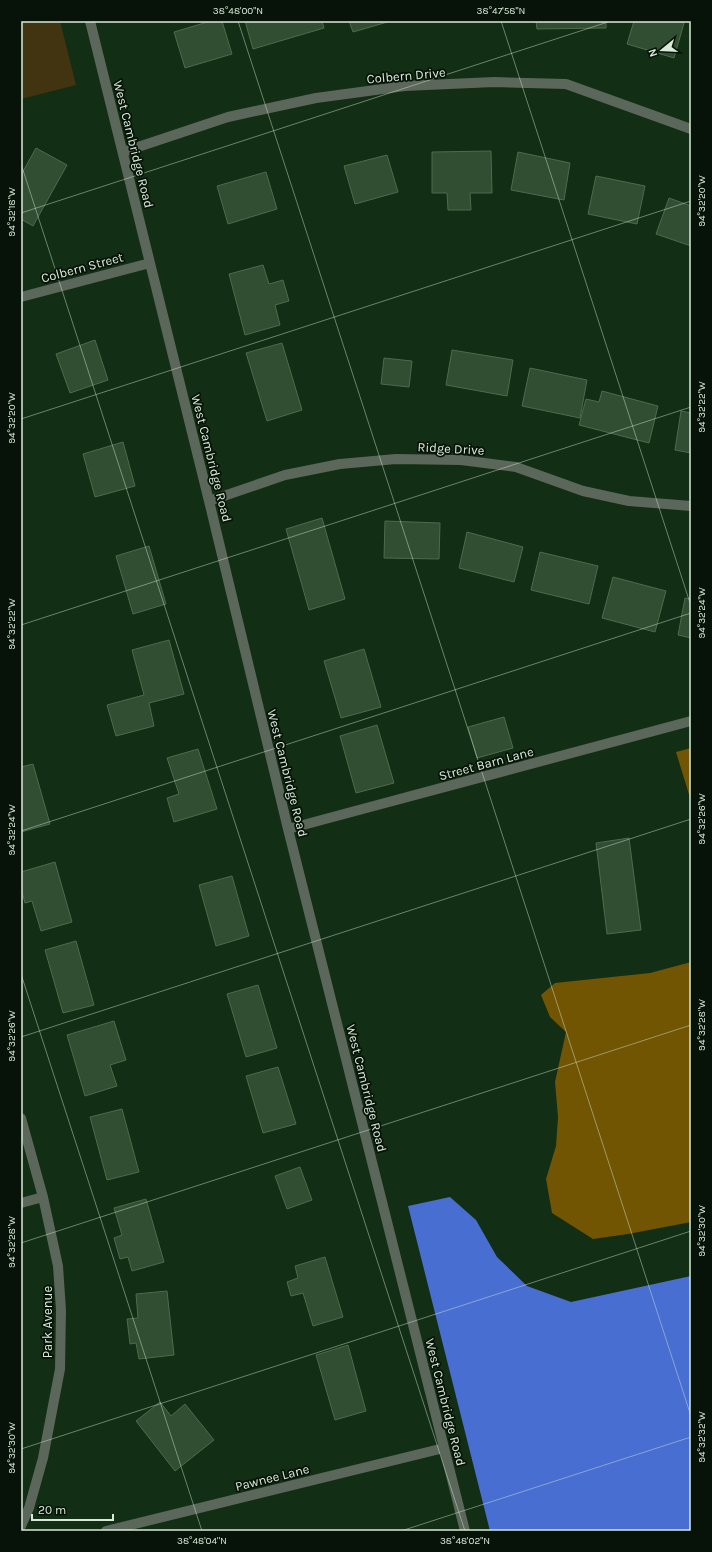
<svg xmlns="http://www.w3.org/2000/svg" width="712" height="1552" font-family="Karla,sans-serif">
	<rect width="100%" height="100%" fill="#122e14"/>
	<path fill="#433411" d="M 21,21 L 60,21 L 76,85 L 21,99 Z"/>
	<path fill="#715502" d="M 691,748 L 691,801 L 676,752 Z
		M 691,962 L 691,1222 L 628,1234 L 593,1239 L 552,1213 L 546,1179 L 556,1146 L 558,1117 L 555,1082 L 566,1032 L 550,1017 L 541,995 L 555,983 L 650,973 Z"/>
	<path fill="#476ed0" d="M 450,1197 L 476,1220 L 497,1257 L 527,1286 L 571,1302 L 691,1276 L 691,1531 L 490,1531 L 408,1206 Z"/>
	<path fill="#314e33" stroke="#4d6b4e" d="M 211,21 L 222,21 L 232,54 L 185,68 L 174,32 Z
		M 245,21 L 322,21 L 324,28 L 253,49 Z
		M 349,21 L 391,21 L 353,32 Z
		M 536,21 L 606,21 L 606,28 L 537,29 Z
		M 634,21 L 678,21 L 684,23 L 674,58 L 627,44 Z
		M 36,148 L 67,165 L 33,226 L 21,219 L 21,175 Z
		M 491,151 L 492,193 L 470,193 L 471,210 L 448,210 L 447,193 L 432,193 L 432,152 Z
		M 518,152 L 570,163 L 564,200 L 511,190 Z
		M 387,155 L 398,192 L 355,204 L 344,166 Z
		M 266,172 L 277,209 L 228,224 L 217,186 Z
		M 596,176 L 645,186 L 637,224 L 588,214 Z
		M 669,198 L 691,206 L 691,246 L 656,234 Z
		M 263,265 L 269,284 L 283,280 L 289,301 L 275,305 L 280,325 L 245,335 L 229,274 Z
		M 95,340 L 108,380 L 70,393 L 56,354 Z
		M 282,343 L 302,410 L 267,421 L 246,353 Z
		M 452,350 L 513,360 L 507,396 L 446,385 Z
		M 384,358 L 412,361 L 409,387 L 381,384 Z
		M 530,368 L 587,380 L 580,418 L 522,406 Z
		M 602,391 L 658,406 L 649,443 L 579,425 L 586,399 L 599,402 Z
		M 681,411 L 691,413 L 691,453 L 675,450 Z
		M 123,442 L 135,486 L 95,497 L 83,454 Z
		M 322,518 L 345,599 L 309,610 L 286,529 Z
		M 385,521 L 440,523 L 439,559 L 384,558 Z
		M 467,532 L 523,547 L 514,582 L 459,568 Z
		M 149,546 L 166,604 L 133,614 L 116,556 Z
		M 540,552 L 598,566 L 589,604 L 531,590 Z
		M 613,577 L 666,591 L 655,632 L 602,618 Z
		M 685,598 L 691,599 L 691,638 L 678,635 Z
		M 169,640 L 184,694 L 149,703 L 154,726 L 116,736 L 107,705 L 144,695 L 132,650 Z
		M 364,649 L 381,707 L 341,718 L 324,661 Z
		M 504,717 L 513,748 L 477,758 L 468,727 Z
		M 377,725 L 394,783 L 356,793 L 340,736 Z
		M 198,749 L 217,809 L 174,822 L 167,798 L 179,794 L 167,758 Z
		M 33,764 L 50,824 L 21,832 L 21,767 Z
		M 629,838 L 641,930 L 607,934 L 596,843 Z
		M 55,862 L 72,922 L 41,931 L 32,901 L 25,903 L 21,888 L 21,872 Z
		M 232,876 L 249,936 L 216,946 L 199,885 Z
		M 76,941 L 94,1005 L 63,1013 L 45,950 Z
		M 258,985 L 277,1048 L 246,1057 L 227,994 Z
		M 114,1021 L 126,1060 L 110,1065 L 117,1086 L 85,1096 L 67,1035 Z
		M 278,1067 L 296,1124 L 263,1133 L 246,1076 Z
		M 122,1109 L 139,1172 L 107,1180 L 90,1117 Z
		M 300,1167 L 312,1200 L 287,1209 L 275,1176 Z
		M 146,1199 L 164,1262 L 132,1271 L 128,1257 L 120,1259 L 114,1238 L 122,1235 L 114,1208 Z
		M 325,1257 L 343,1317 L 313,1326 L 303,1293 L 291,1296 L 287,1282 L 298,1278 L 295,1266 Z
		M 167,1291 L 174,1355 L 139,1359 L 136,1343 L 130,1344 L 127,1319 L 138,1318 L 136,1294 Z
		M 348,1345 L 366,1411 L 335,1420 L 316,1355 Z
		M 160,1402 L 171,1416 L 185,1404 L 214,1440 L 175,1471 L 136,1421 Z"/>
	<g fill="none" stroke-linecap="round" stroke-linejoin="round">
		<path stroke="#5a675a" stroke-width="10" d="M 90,21 L 209,501 L 288,829 L 465,1531
			M 123,152 L 228,117 L 316,98 L 405,86 L 494,82 L 566,84 L 691,129
			M 21,297 L 150,263
			M 209,501 L 285,475 L 340,464 L 396,459 L 461,460 L 516,467 L 583,491 L 629,501 L 691,506
			M 288,829 L 691,721
			M 21,1118 L 43,1197 L 58,1266 L 61,1310 L 60,1369 L 43,1458 L 29,1508 L 21,1526
			M 21,1203 L 43,1197
			M 106,1531 L 444,1448"/>
	</g>
	<path fill="none" stroke="#d9ead9" stroke-width="1" stroke-opacity="0.45" d="M 238,21 L 691,1416M 501,21 L 691,606M 21,164 L 465,1531M 21,213 L 611,21M 21,419 L 691,201M 21,625 L 691,407M 21,831 L 691,613M 21,974 L 202,1531M 21,1037 L 691,819M 21,1243 L 691,1025M 21,1449 L 691,1231M 401,1531 L 691,1437"/>
	<g text-anchor="middle" stroke-width="3.5" stroke-linejoin="round" paint-order="stroke">
		<g font-size="13" fill="#d9ead9" stroke="#071308">
			<text transform="translate(406 75) rotate(-5)" y="5">Colbern Drive</text>
			<text transform="translate(134 144) rotate(76)" y="5">West Cambridge Road</text>
			<text transform="translate(82 267) rotate(-15)" y="5">Colbern Street</text>
			<text transform="translate(451 448) rotate(3)" y="5">Ridge Drive</text>
			<text transform="translate(212 458) rotate(76)" y="5">West Cambridge Road</text>
			<text transform="translate(486 763) rotate(-15)" y="5">Street Barn Lane</text>
			<text transform="translate(288 773) rotate(76)" y="5">West Cambridge Road</text>
			<text transform="translate(367 1088) rotate(76)" y="5">West Cambridge Road</text>
			<text transform="translate(47 1322) rotate(-90)" y="5">Park Avenue</text>
			<text transform="translate(446 1402) rotate(76)" y="5">West Cambridge Road</text>
			<text transform="translate(272 1477) rotate(-14)" y="5">Pawnee Lane</text>
		</g>
	</g>
	<rect width="712" height="1552" fill="none" stroke="#071308" stroke-width="44"/>
	<g transform="translate(662 50) rotate(252)" stroke="#071308" stroke-width="3" paint-order="stroke">
	<path d="M0-3L7 15L0 10L-7 15Z" fill="#d9ead9"/>
	<text y="-6" font-size="11" font-weight="bold" text-anchor="middle" fill="#d9ead9">N</text>
	</g>
	<path d="M32 1514v6h81v-6" fill="none" stroke="#d9ead9" stroke-width="2"/>
	<text x="38" y="1514" font-size="12" fill="#d9ead9" stroke="#071308" stroke-width="3" paint-order="stroke">20 m</text>
	<rect x="22" y="22" width="668" height="1508" fill="none" stroke="#d9ead9" stroke-width="1.5"/>
	<g font-size="10" text-anchor="middle" fill="#d9ead9">
		<text x="238" y="14">38°48'00"N</text>
		<text x="501" y="14">38°47'58"N</text>
		<text transform="translate(701 201) rotate(-90)" y="4">94°32'20"W</text>
		<text transform="translate(11 212) rotate(-90)" y="4">94°32'18"W</text>
		<text transform="translate(701 407) rotate(-90)" y="4">94°32'22"W</text>
		<text transform="translate(11 418) rotate(-90)" y="4">94°32'20"W</text>
		<text transform="translate(701 613) rotate(-90)" y="4">94°32'24"W</text>
		<text transform="translate(11 624) rotate(-90)" y="4">94°32'22"W</text>
		<text transform="translate(701 819) rotate(-90)" y="4">94°32'26"W</text>
		<text transform="translate(11 830) rotate(-90)" y="4">94°32'24"W</text>
		<text transform="translate(701 1025) rotate(-90)" y="4">94°32'28"W</text>
		<text transform="translate(11 1036) rotate(-90)" y="4">94°32'26"W</text>
		<text transform="translate(701 1231) rotate(-90)" y="4">94°32'30"W</text>
		<text transform="translate(11 1242) rotate(-90)" y="4">94°32'28"W</text>
		<text transform="translate(701 1437) rotate(-90)" y="4">94°32'32"W</text>
		<text transform="translate(11 1448) rotate(-90)" y="4">94°32'30"W</text>
		<text x="202" y="1544">38°48'04"N</text>
		<text x="465" y="1544">38°48'02"N</text>
	</g>
</svg>
